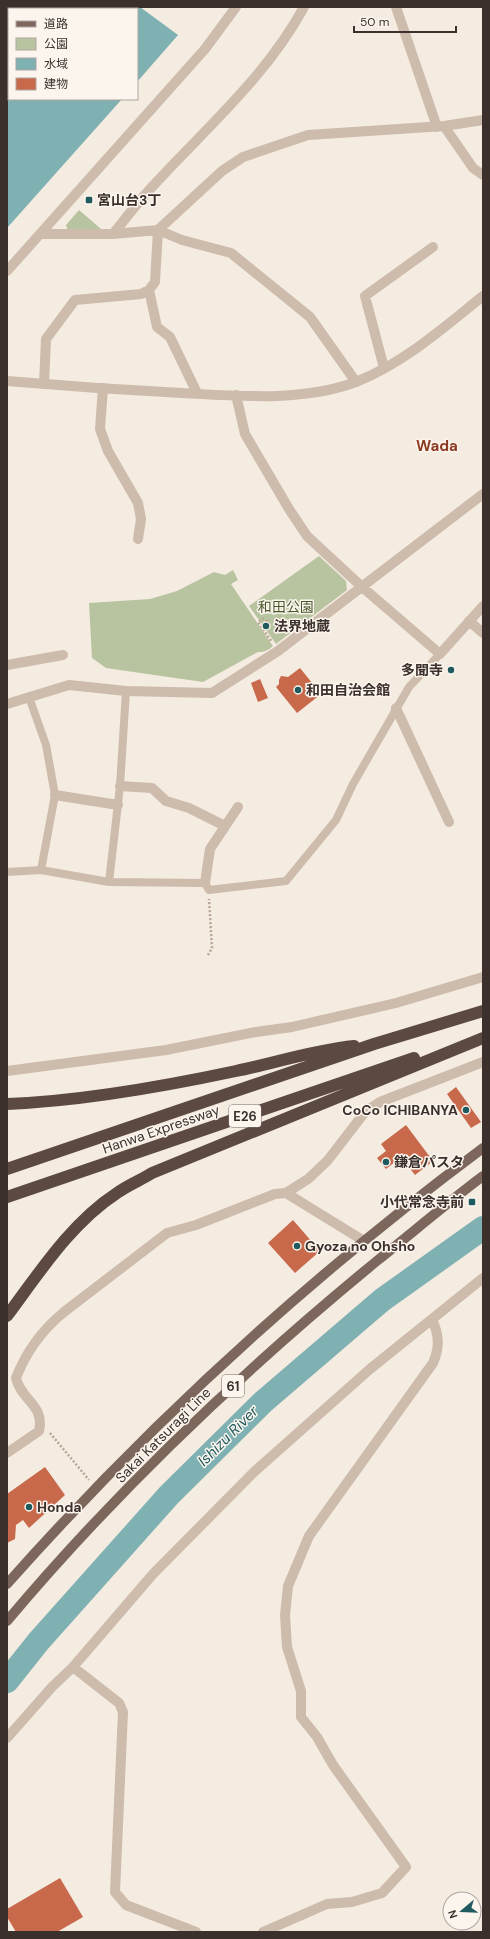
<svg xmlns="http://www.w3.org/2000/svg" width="490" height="1939" font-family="'DM Sans','Noto Sans JP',sans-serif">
	<rect width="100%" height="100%" fill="#f4ebe1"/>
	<path fill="#b8c4a0" d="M 79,210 L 101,229 L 68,231 L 66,225 Z
		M 319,556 L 346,581 L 347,590 L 276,644 L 249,606 Z
		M 233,570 L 238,580 L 231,584 L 273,646 C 268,650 265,652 258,652 L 203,682 L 106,668 L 92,658 L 89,603 L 150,599 L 177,591 L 214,572 L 225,575 Z"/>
	<path fill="#7fb0b2" d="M 20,7 L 140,7 L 178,35 L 137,82 L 137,9 L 20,9 Z
		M 9,54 L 9,99 L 122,99 L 7,228 L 7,59 Z"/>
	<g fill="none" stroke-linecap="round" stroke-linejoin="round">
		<path stroke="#7fb0b2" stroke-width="24" d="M 7,1681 L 38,1642 L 169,1495 L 263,1402 L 382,1300 L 483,1228"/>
	</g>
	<path fill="#c8694b" d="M 267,620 L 271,626 L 265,631 L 261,625 Z
		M 300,668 L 321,694 L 297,713 L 276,687 L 279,684 L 279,680 L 281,676 L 288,677 Z
		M 260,679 L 268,698 L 258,702 L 251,683 Z
		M 456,1087 L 481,1122 L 471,1128 L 447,1094 Z
		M 406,1125 L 433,1161 L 415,1175 L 401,1157 L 386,1169 L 377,1158 L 386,1151 L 381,1144 Z
		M 293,1220 L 320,1251 L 295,1273 L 268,1243 Z
		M 45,1467 L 65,1495 L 29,1528 L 23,1520 L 16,1525 L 15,1539 L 7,1543 L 7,1494 Z
		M 60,1878 L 83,1917 L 57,1932 L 16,1932 L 7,1917 L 7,1909 Z"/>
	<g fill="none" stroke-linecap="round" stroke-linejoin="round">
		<path stroke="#b9a596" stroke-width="2.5" stroke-dasharray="2 2" stroke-linecap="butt" d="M 264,618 L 258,622 L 272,642
			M 208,955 L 212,948 L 209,899
			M 50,1433 L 89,1480"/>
		<path stroke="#cdbbac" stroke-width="8" d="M 41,870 L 109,882 L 205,883 L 209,890 L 286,881 L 336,820 L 353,784 L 409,687 L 440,654
			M 7,872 L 41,870 L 55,795 L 46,745 L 29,697
			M 109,882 L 120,786 L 126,691"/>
		<path stroke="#cdbbac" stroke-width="10" d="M 396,7 L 437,127
			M 444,126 L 473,168 L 483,175
			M 41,234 L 113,234 L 158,230 L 182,240 L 231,253 L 310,317 L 356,382
			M 113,234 C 126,218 138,202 152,187 C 205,129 266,77 304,7
			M 149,290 L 157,327 L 170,337 L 197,393
			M 384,368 L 365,296 L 433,247
			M 44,384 L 46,339 L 75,300 L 141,294 L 149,290 L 155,282 L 158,230 L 222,171 L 243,157 L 308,135 L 444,126 L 483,120
			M 103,388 L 100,429 L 108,451 L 138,503 L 141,519 L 138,539
			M 236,395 L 245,434 L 289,509 L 307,536 L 361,586 L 440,654 L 483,606
			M 469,621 L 483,633
			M 7,665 L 63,655
			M 7,704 L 69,685 L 126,691 L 212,693 L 278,651 L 483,494
			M 396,708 L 449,822
			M 120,786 L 152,788 L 166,801 L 189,808 L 225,826
			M 55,795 L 118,805
			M 205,883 L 210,849 L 238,807
			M 7,1071 L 166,1050 L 256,1032 L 292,1027 L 396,1003 L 483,977
			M 286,1193 L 308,1179 L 328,1160 L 365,1112 L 380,1102 L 483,1062
			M 7,1453 L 39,1431 C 45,1405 21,1400 16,1378 C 26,1352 42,1330 64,1312 L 167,1233 L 196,1225 L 275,1194 L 286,1193 L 364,1241
			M 73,1667 L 119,1703 L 123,1712 L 115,1892 L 126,1905 L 196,1932
			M 7,1738 L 52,1687 L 73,1667 L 153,1574 L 254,1472 L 370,1369 L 483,1278
			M 263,1932 L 327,1904 L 352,1902 L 382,1893 L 406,1867 L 333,1765 L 317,1737 L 301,1717 L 301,1691 L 287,1647 L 285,1615 L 288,1586 L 309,1536 L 433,1363 C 440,1347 439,1335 432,1319"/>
		<path stroke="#cdbbac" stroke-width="10" d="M 7,271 L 205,49 L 236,7
			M 7,381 C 65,386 123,390 182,393 C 238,396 302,402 356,382 C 404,363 443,328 483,296"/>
		<path stroke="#7d675c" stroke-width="10" d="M 7,1584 C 150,1423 310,1277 483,1148
			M 7,1621 C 118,1489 245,1369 378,1260 C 413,1232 447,1203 483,1176"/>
		<path stroke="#5c4a42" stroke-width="12" d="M 7,1104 C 83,1101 161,1087 236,1071 C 275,1063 314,1050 354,1046
			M 7,1169 L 374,1044 L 483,1011
			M 7,1197 L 414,1058
			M 7,1316 C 39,1273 71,1223 117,1193 C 128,1185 141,1180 152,1173 L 483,1038"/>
	</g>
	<g fill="#1f5a5e" stroke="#fbf5ee" stroke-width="1.5">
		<rect x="85" y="196" width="8" height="8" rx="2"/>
		<circle cx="266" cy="626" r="4"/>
		<circle cx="451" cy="670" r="4"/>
		<circle cx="298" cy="690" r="4"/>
		<circle cx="466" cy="1110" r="4"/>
		<circle cx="386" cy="1162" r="4"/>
		<rect x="468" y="1198" width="8" height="8" rx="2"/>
		<circle cx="297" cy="1246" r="4"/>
		<circle cx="29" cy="1507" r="4"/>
	</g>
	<g text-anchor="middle" stroke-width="3" stroke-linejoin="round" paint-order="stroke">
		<g fill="#fbf5ee" stroke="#756b66" stroke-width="1">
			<rect x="229" y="1105" width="32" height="22" rx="3"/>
			<rect x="222" y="1375" width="22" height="22" rx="3"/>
		</g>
		<g font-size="13" font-weight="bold" fill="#3b302b">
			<text x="245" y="1121">E26</text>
			<text x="233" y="1391">61</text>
		</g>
		<g font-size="14" font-weight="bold" fill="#3b302b" stroke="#fbf5ee" text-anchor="start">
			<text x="97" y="205">宮山台3丁</text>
			<text x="274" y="631">法界地蔵</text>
			<text x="443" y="675" text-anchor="end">多聞寺</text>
			<text x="306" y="695">和田自治会館</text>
			<text x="458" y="1115" text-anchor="end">CoCo ICHIBANYA</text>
			<text x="394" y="1167">鎌倉パスタ</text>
			<text x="464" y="1207" text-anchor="end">小代常念寺前</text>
			<text x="305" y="1251">Gyoza no Ohsho</text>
			<text x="37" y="1512">Honda</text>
		</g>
		<g font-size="14" fill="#4a5a2e" stroke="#fbf5ee">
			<text x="286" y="612">和田公園</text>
		</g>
		<g font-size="14" fill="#3b302b" stroke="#fbf5ee">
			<text transform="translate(161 1129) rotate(-19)" y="5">Hanwa Expressway</text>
			<text transform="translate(163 1435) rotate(-45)" y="5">Sakai Katsuragi Line</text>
		</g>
		<g font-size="15" font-weight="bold" fill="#8c3b22" stroke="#fbf5ee">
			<text x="437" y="451">Wada</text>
		</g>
		<g font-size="15" font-style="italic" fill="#1f5a5e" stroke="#fbf5ee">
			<text transform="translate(228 1436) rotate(-45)" y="5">Ishizu River</text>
		</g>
	</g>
	<rect width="490" height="1939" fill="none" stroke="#3b302b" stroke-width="16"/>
	<rect x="8" y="8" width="130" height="92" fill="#fbf5ee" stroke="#aea6a0"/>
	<rect x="16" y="21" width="20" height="6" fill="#7d675c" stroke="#aea6a0"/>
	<text x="44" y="28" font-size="12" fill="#3b302b">道路</text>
	<rect x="16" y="38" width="20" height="12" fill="#b8c4a0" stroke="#aea6a0"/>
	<text x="44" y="48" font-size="12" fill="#3b302b">公園</text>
	<rect x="16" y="58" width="20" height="12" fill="#7fb0b2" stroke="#aea6a0"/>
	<text x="44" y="68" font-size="12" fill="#3b302b">水域</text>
	<rect x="16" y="78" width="20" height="12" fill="#c8694b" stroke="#aea6a0"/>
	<text x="44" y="88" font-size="12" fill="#3b302b">建物</text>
	<g transform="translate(462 1911) rotate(251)"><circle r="19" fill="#fbf5ee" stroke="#aea6a0"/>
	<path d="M0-3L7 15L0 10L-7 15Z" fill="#1f5a5e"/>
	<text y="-6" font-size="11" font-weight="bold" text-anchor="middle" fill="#3b302b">N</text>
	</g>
	<path d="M354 26v6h102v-6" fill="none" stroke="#3b302b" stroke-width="2"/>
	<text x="360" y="26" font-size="12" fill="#3b302b" stroke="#fbf5ee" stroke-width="3" paint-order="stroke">50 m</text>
</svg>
